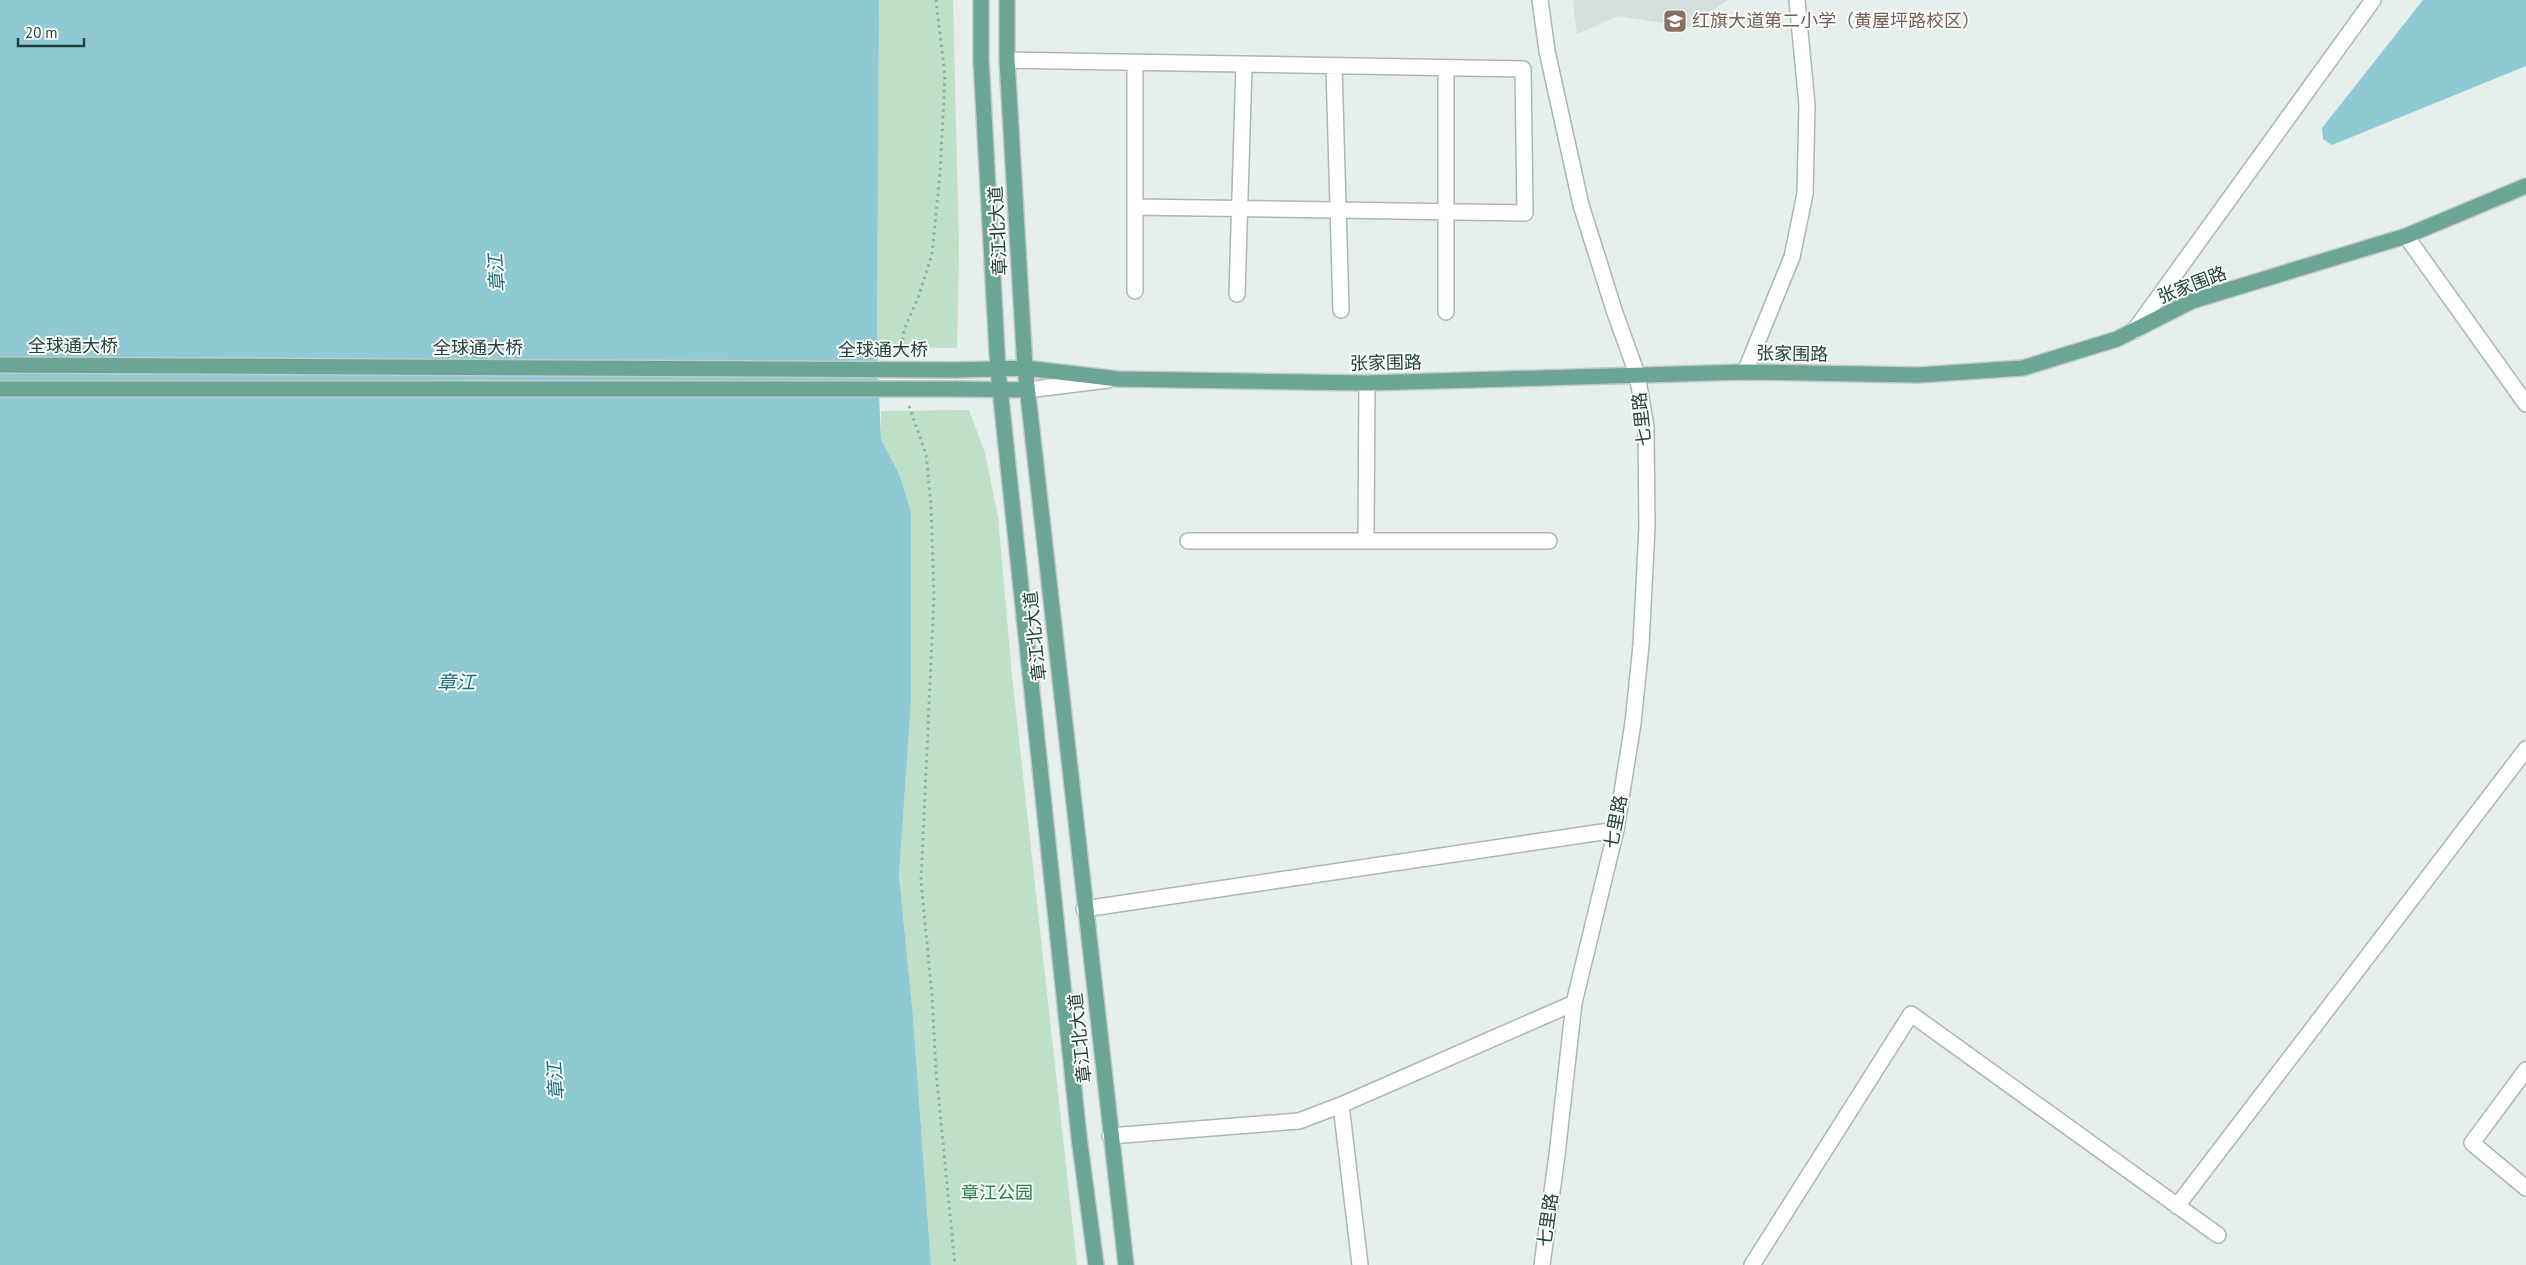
<svg xmlns="http://www.w3.org/2000/svg" width="2526" height="1265" font-family="'PT Sans','Noto Sans SC',sans-serif">
	<rect width="100%" height="100%" fill="#e6efeb"/>
	<path fill="#d4dfda" d="M 1573,0 L 1728,0 L 1689,27 L 1618,16 L 1577,34 Z"/>
	<path fill="#bfe0c8" d="M 879,0 L 953,0 L 959,247 L 957,348 L 877,347 Z
		M 969,410 L 985,453 L 998,517 L 1012,676 L 1077,1265 L 931,1265 L 913,1017 L 899,875 L 911,702 L 911,512 L 900,476 L 881,439 L 881,411 Z"/>
	<path fill="#8ec9d4" d="M 0,0 L 879,0 L 877,347 L 881,439 L 900,476 L 911,512 L 911,702 L 899,875 L 913,1017 L 931,1265 L 0,1265 Z
		M 2423,0 L 2526,0 L 2526,66 L 2332,145 L 2323,139 L 2322,128 Z"/>
	<g fill="none" stroke-linecap="round" stroke-linejoin="round">
		<g stroke="#a8b8b2" stroke-width="18">
			<path id="minor" d="M 1540,0 L 1547,51 L 1581,205 L 1615,313 L 1637,374 L 1646,427 L 1647,528 L 1641,645 L 1633,723 L 1616,830 L 1574,1003 L 1557,1155 L 1542,1265
				M 1007,60 L 1523,69 L 1525,213 L 1135,207
				M 1334,67 L 1341,310
				M 2406,236 L 2526,404
				M 1135,291 L 1135,64
				M 1237,294 L 1244,65
				M 1446,312 L 1446,68
				M 2134,331 L 2373,0
				M 1745,372 L 1792,257 L 1805,194 L 1807,105 L 1797,0
				M 1027,390 L 1108,380
				M 1188,541 L 1549,541
				M 1366,541 L 1367,383
				M 1084,909 L 1616,830
				M 2526,1070 L 2472,1143 L 2526,1188
				M 1341,1105 L 1360,1265
				M 1110,1136 L 1299,1121 L 1341,1105 L 1574,1003
				M 2177,1206 L 2526,749
				M 1752,1265 L 1911,1014 L 2218,1235"/>
		</g>
		<g stroke="#c2cac8" stroke-width="18">
			<path id="major" d="M 981,0 L 981,60 L 998,370 L 1079,1137 L 1096,1265
				M 1007,0 L 1007,60 L 1025,368 L 1126,1265
				M 956,370 L 1025,368 L 1118,379 L 1367,383 L 1745,372 L 1919,375 L 2023,368 L 2117,339 L 2192,301 L 2406,236 L 2526,186
				M 956,389 L 1027,390"/>
		</g>
		<path stroke="#86b3a5" stroke-width="3" stroke-dasharray="2.5 4" stroke-linecap="butt" d="M 901,353 L 904,330 L 918,298 L 932,254 L 940,174 L 945,76 L 936,0
			M 909,406 L 926,454 L 931,505 L 934,596 L 921,881 L 932,996 L 936,1071 L 955,1265"/>
		<use href="#minor" stroke="#fff" stroke-width="15"/>
		<use href="#major" stroke="#6aa596" stroke-width="15"/>
		<g stroke="#c2cac8" stroke-width="18" stroke-linecap="butt">
			<path id="major-bridge" d="M 0,365 L 956,370
				M 0,389 L 956,389"/>
		</g>
		<use href="#major-bridge" stroke="#6aa596" stroke-width="15"/>
	</g>
	<defs>
		<g id="school-square" transform="scale(1.25)"><rect x="-9" y="-9" width="18" height="18" rx="4" fill="#8d6e63" stroke="#f7fbf9"/><path d="M0-5L7-2L0 1L-7-2ZM-4 1L0 2.5L4 1V4Q0 6-4 4Z" fill="#fff"/></g>
	</defs>
	<g fill-rule="evenodd">
		<use href="#school-square" x="1675" y="21"/>
	</g>
	<g text-anchor="middle" stroke-width="4" stroke-linejoin="round" paint-order="stroke">
		<g font-size="18" fill="#785e54" stroke="#f7fbf9" text-anchor="start">
			<text x="1692" y="27">红旗大道第二小学（黄屋坪路校区）</text>
		</g>
		<g font-size="18" fill="#24423a" stroke="#f7fbf9">
			<text transform="translate(998 231) rotate(-93)" y="6">章江北大道</text>
			<text transform="translate(2192 285) rotate(-21)" y="6">张家围路</text>
			<text x="73" y="352">全球通大桥</text>
			<text x="478" y="354">全球通大桥</text>
			<text x="883" y="356">全球通大桥</text>
			<text transform="translate(1792 354) rotate(1)" y="6">张家围路</text>
			<text transform="translate(1386 363) rotate(-1)" y="6">张家围路</text>
			<text transform="translate(1642 419) rotate(-96)" y="6">七里路</text>
			<text transform="translate(1035 636) rotate(-96)" y="6">章江北大道</text>
			<text transform="translate(1616 822) rotate(-79)" y="6">七里路</text>
			<text transform="translate(1080 1038) rotate(-96)" y="6">章江北大道</text>
			<text transform="translate(1548 1220) rotate(-82)" y="6">七里路</text>
		</g>
		<g font-size="18" fill="#2d7a4b" stroke="#f7fbf9">
			<text x="997" y="1199">章江公园</text>
		</g>
		<g font-size="19" font-style="italic" fill="#1c6f80" stroke="#f7fbf9">
			<text transform="translate(496 273) rotate(-94)" y="7">章江</text>
			<text x="456" y="689">章江</text>
			<text transform="translate(555 1081) rotate(-94)" y="7">章江</text>
		</g>
	</g>
	<path d="M18 38v8h66v-8" fill="none" stroke="#24423a" stroke-width="2.5"/>
	<text x="25" y="38" font-size="15" fill="#24423a" stroke="#f7fbf9" stroke-width="4" paint-order="stroke">20 m</text>
</svg>
